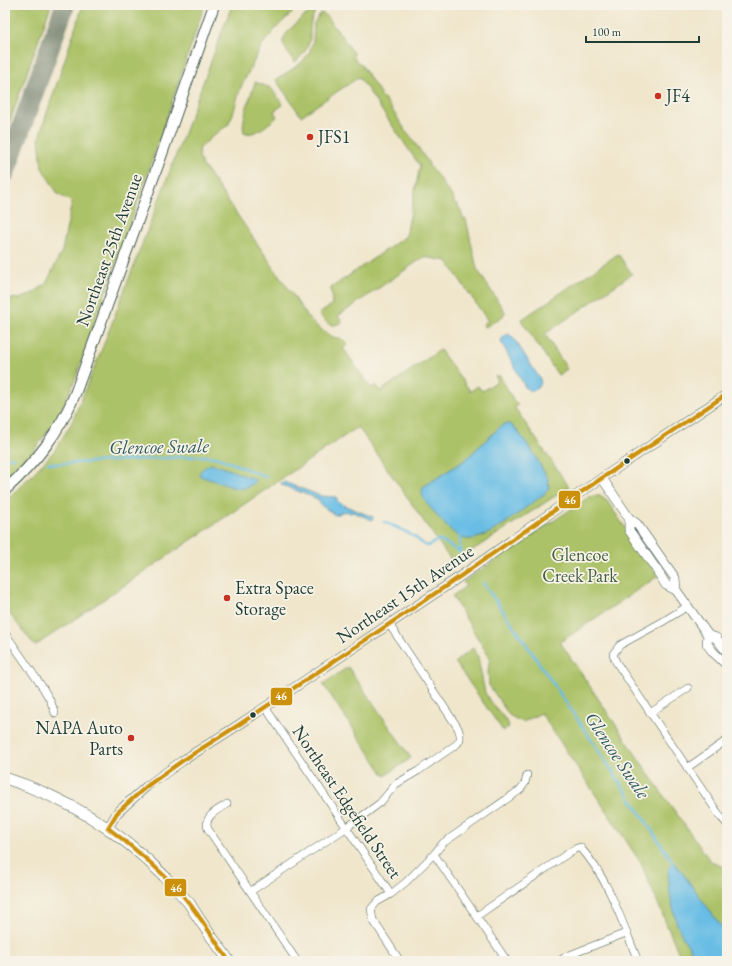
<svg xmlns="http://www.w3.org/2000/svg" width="732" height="966" font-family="'EB Garamond',serif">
	<rect width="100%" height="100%" fill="#f7f3e8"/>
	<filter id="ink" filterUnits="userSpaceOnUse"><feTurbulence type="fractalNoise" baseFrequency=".025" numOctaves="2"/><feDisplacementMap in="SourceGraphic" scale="8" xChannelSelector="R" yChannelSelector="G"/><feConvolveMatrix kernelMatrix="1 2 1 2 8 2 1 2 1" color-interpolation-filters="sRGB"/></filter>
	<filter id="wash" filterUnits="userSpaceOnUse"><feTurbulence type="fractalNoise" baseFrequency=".012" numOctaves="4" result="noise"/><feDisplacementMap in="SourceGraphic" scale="16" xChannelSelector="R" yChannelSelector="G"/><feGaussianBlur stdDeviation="0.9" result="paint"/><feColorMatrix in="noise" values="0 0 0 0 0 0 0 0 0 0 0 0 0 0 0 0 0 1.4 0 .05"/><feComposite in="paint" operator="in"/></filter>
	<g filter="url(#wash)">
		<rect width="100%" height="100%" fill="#f0e6cc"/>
		<path fill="#acc267" stroke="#66804e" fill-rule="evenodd" d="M 5,5 L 51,5 L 5,135 Z
			M 83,5 L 198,5 L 204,7 L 143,187 L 89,338 L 75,380 L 57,419 L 32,453 L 17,467 L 5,477 L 5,298 L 20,299 L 33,293 L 46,284 L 62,251 L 72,202 L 58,194 L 42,168 L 39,137 Z
			M 232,5 L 297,5 L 295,10 L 279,25 L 262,45 L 240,89 L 233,114 L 228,125 L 215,134 L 200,148 L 199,151 L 199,157 L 204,169 L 205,168 L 310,320 C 315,325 325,333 331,336 C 338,339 341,337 348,344 L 343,348 L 371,388 L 376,385 L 381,391 L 440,350 L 471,392 L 472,390 L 478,386 L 482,391 L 498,381 L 495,376 L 500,376 L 514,401 L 518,404 L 515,408 L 569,487 L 453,563 L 358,427 L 35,646 L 5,608 L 5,501 L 32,475 L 55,450 L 71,424 L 100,354 L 167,179 ZM 499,428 L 516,429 L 531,449 L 548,479 L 544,494 L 498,528 L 480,537 L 468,539 L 461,537 L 423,487 L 465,460 Z
			M 315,10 C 315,14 312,17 311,22 C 310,26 310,31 310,35 C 310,46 304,55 295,62 C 291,57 285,50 283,43 C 281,34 307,12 315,10 Z
			M 321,13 C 327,15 329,18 332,23 L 332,24 L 334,28 L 336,28 L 354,54 L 353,56 L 358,63 L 360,63 L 380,93 L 380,95 L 383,98 L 385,99 L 404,128 C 404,131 406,133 409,134 L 429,164 L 429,166 L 433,170 L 453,198 L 455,204 L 457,204 L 461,211 L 463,219 L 466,219 L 477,269 L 505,312 L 503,316 L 487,326 L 485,327 L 483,324 L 488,321 L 447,261 L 424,257 L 338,316 L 342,322 C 330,329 327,323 319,314 L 332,305 L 331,288 L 406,236 L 420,166 L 359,77 L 301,116 L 276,80 L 301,63 L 309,53 L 313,41 L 314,23 Z
			M 255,82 L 271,88 L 283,105 L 274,111 L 277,117 C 269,123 254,138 244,132 C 240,122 252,93 255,82 Z
			M 618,254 L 632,274 L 545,334 L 567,369 L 558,375 L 521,320 Z
			M 594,496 L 600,496 L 607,501 L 658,576 L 560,642 L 661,792 L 711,862 L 727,868 L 727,961 L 682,961 L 641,863 L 541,713 L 523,722 L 516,719 L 509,715 L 489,685 L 488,671 L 490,658 L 452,596 L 466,586 L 463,582 L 589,497 Z
			M 473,648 L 478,657 L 485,693 L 490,701 L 505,719 L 509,725 L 508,728 L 503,731 L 455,662 Z
			M 348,667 L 411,758 L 385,776 L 323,684 Z"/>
		<path fill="#69bde5" stroke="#447d8c" d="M 506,334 L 510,335 L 515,340 L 540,379 L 541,384 C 535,390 533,394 525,387 L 505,349 L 501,342 L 503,337 Z
			M 504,424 L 510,424 L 516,429 L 531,449 L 548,479 L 549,488 L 544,494 C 537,499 531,504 524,509 C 511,519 480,545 462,538 C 452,533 442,522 435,513 C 429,506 419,497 423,487 L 465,460 L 499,428 Z
			M 211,464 L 219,466 L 254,479 L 256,481 C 249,487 244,490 235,488 L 200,476 L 199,474 C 201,469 207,466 211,464 Z
			M 284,482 L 321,496 L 336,497 L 338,502 L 343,505 L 373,517 L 373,518 L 372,520 L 353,512 L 351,513 L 345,511 L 335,515 L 321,505 L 318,499 L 282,485 L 281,483 Z
			M 672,863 L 675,864 L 681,871 L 727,934 L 727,961 L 702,961 L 693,953 L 683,938 L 676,921 L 670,895 L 668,871 L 671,864 Z"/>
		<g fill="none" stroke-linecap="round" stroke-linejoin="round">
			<path stroke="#69bde5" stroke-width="2.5" d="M 5,457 L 13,458
				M 48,463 L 57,464 L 203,456 L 215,457 L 224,460 L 266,477
				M 384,522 C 394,526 404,530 413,536 C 419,539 422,545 428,546 L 438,540 C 446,542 452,548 460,552 L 460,536 L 458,533
				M 483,583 C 548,673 609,766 670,858 L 674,866"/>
			<path stroke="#889280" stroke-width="20" d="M 5,173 L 65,5"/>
		</g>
	</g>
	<g filter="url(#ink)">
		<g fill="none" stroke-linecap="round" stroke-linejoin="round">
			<g stroke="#3e564b" stroke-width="8">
				<path id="minor" d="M 688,606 L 662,622 L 620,645 L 613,654 L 616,662 L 720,816 L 727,824
					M 5,633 L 43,688 L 50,700 L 55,713
					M 265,707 L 391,894
					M 650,713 L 688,688
					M 687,768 L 727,740
					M 227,804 C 218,810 203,816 208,829 L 297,961
					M 434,854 L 507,961
					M 251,891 L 346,828 L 380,803 L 396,784 L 418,771 L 457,744 C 462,739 460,734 458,728 L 389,624
					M 477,916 L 570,852 L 575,849 L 580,847 C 609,879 622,922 638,961
					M 400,961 L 373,920 L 371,909 L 377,902 L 391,894 L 406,882 L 434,854 L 443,843 L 520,790 L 525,783 L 527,775
					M 559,961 L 567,956 L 626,933"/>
			</g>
			<g stroke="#3e564b" stroke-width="10">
				<path id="tertiary" d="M 602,478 L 629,518 L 637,524 L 675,578 L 676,590
					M 629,518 L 629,530 L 656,569 L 666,585 L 676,590 L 708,635 L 716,638 L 727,652
					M 708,635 L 707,644 L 713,652 L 727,665
					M 108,828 L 117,813 L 129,802 L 147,786 L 182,761 L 240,724 L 455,580 L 562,505 L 727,394"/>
			</g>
			<g stroke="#3e564b" stroke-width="12">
				<path id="secondary" d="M 5,490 C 36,462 59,433 75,394 L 162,154 L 214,5"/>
			</g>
			<g stroke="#3e564b" stroke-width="12">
				<path id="primary" d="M 5,778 C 67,798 118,829 164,876 C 172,885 181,894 189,903 C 194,911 199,919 204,926 C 212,938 221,949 229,961"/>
			</g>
			<use href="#minor" stroke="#fff" stroke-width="7"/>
			<use href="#tertiary" stroke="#fff" stroke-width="9"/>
			<use href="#secondary" stroke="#fff" stroke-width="10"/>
			<use href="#primary" stroke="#fff" stroke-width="11"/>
			<g stroke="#f7f3e8" stroke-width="7">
				<path id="bus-1" d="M 108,828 L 117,813 L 129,802 L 147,786 L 182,761 L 240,724 L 455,580 L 562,505 L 727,394
					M 108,828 C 137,850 166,874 189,903 C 203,921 216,942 229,961"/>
			</g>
			<use href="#bus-1" stroke="#cc910a" stroke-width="4"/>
		</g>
	</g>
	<g fill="#c8321e" stroke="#f7f3e8" stroke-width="1.5">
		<circle cx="658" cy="96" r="4"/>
		<circle cx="310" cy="137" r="4"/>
		<circle cx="227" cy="598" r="4"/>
		<circle cx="131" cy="738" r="4"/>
	</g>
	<g fill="#1f3d34" stroke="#f7f3e8" stroke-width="1.5">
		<circle cx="627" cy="461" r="3.5"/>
		<circle cx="253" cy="715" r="3.5"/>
	</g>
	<g text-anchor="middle" stroke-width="3.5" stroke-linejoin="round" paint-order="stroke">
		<g font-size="18" fill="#1f3d34" stroke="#f7f3e8" text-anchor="start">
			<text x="666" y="102">JF4</text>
			<text x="318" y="143">JFS1</text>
			<text x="235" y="594">Extra Space<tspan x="235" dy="21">Storage</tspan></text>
			<text x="123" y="734" text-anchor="end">NAPA Auto<tspan x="123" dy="21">Parts</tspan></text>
		</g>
		<g font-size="18" fill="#1f3d34" stroke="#f7f3e8">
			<text transform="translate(109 250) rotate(-70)" y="6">Northeast 25th Avenue</text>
			<text transform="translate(405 594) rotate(-34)" y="6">Northeast 15th Avenue</text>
			<text transform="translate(347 802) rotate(56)" y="6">Northeast Edgefield Street</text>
		</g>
		<g font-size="18" fill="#425e41" stroke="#f7f3e8">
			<text x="580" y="561">Glencoe<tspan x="580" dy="21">Creek Park</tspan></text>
		</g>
		<g font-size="19" font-style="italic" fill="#325d60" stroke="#f7f3e8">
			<text transform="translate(159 446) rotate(-1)" y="7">Glencoe Swale</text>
			<text transform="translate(618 755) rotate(56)" y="7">Glencoe Swale</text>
		</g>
	</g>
	<g stroke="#f7f3e8" stroke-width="1.5">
		<rect x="558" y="490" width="23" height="19" rx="4" fill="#cc910a"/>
		<rect x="270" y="687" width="23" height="19" rx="4" fill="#cc910a"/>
		<rect x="164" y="878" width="23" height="19" rx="4" fill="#cc910a"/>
	</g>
	<g font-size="11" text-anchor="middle" font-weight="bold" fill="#fff">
		<text x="570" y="504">46</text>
		<text x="281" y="700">46</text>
		<text x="176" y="892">46</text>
	</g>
	<rect width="732" height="966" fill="none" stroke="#f7f3e8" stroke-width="20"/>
	<path d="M586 36v6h113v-6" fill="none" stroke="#1f3d34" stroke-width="2"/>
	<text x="592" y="36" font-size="12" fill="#1f3d34" stroke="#f7f3e8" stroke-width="3" paint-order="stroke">100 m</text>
</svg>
